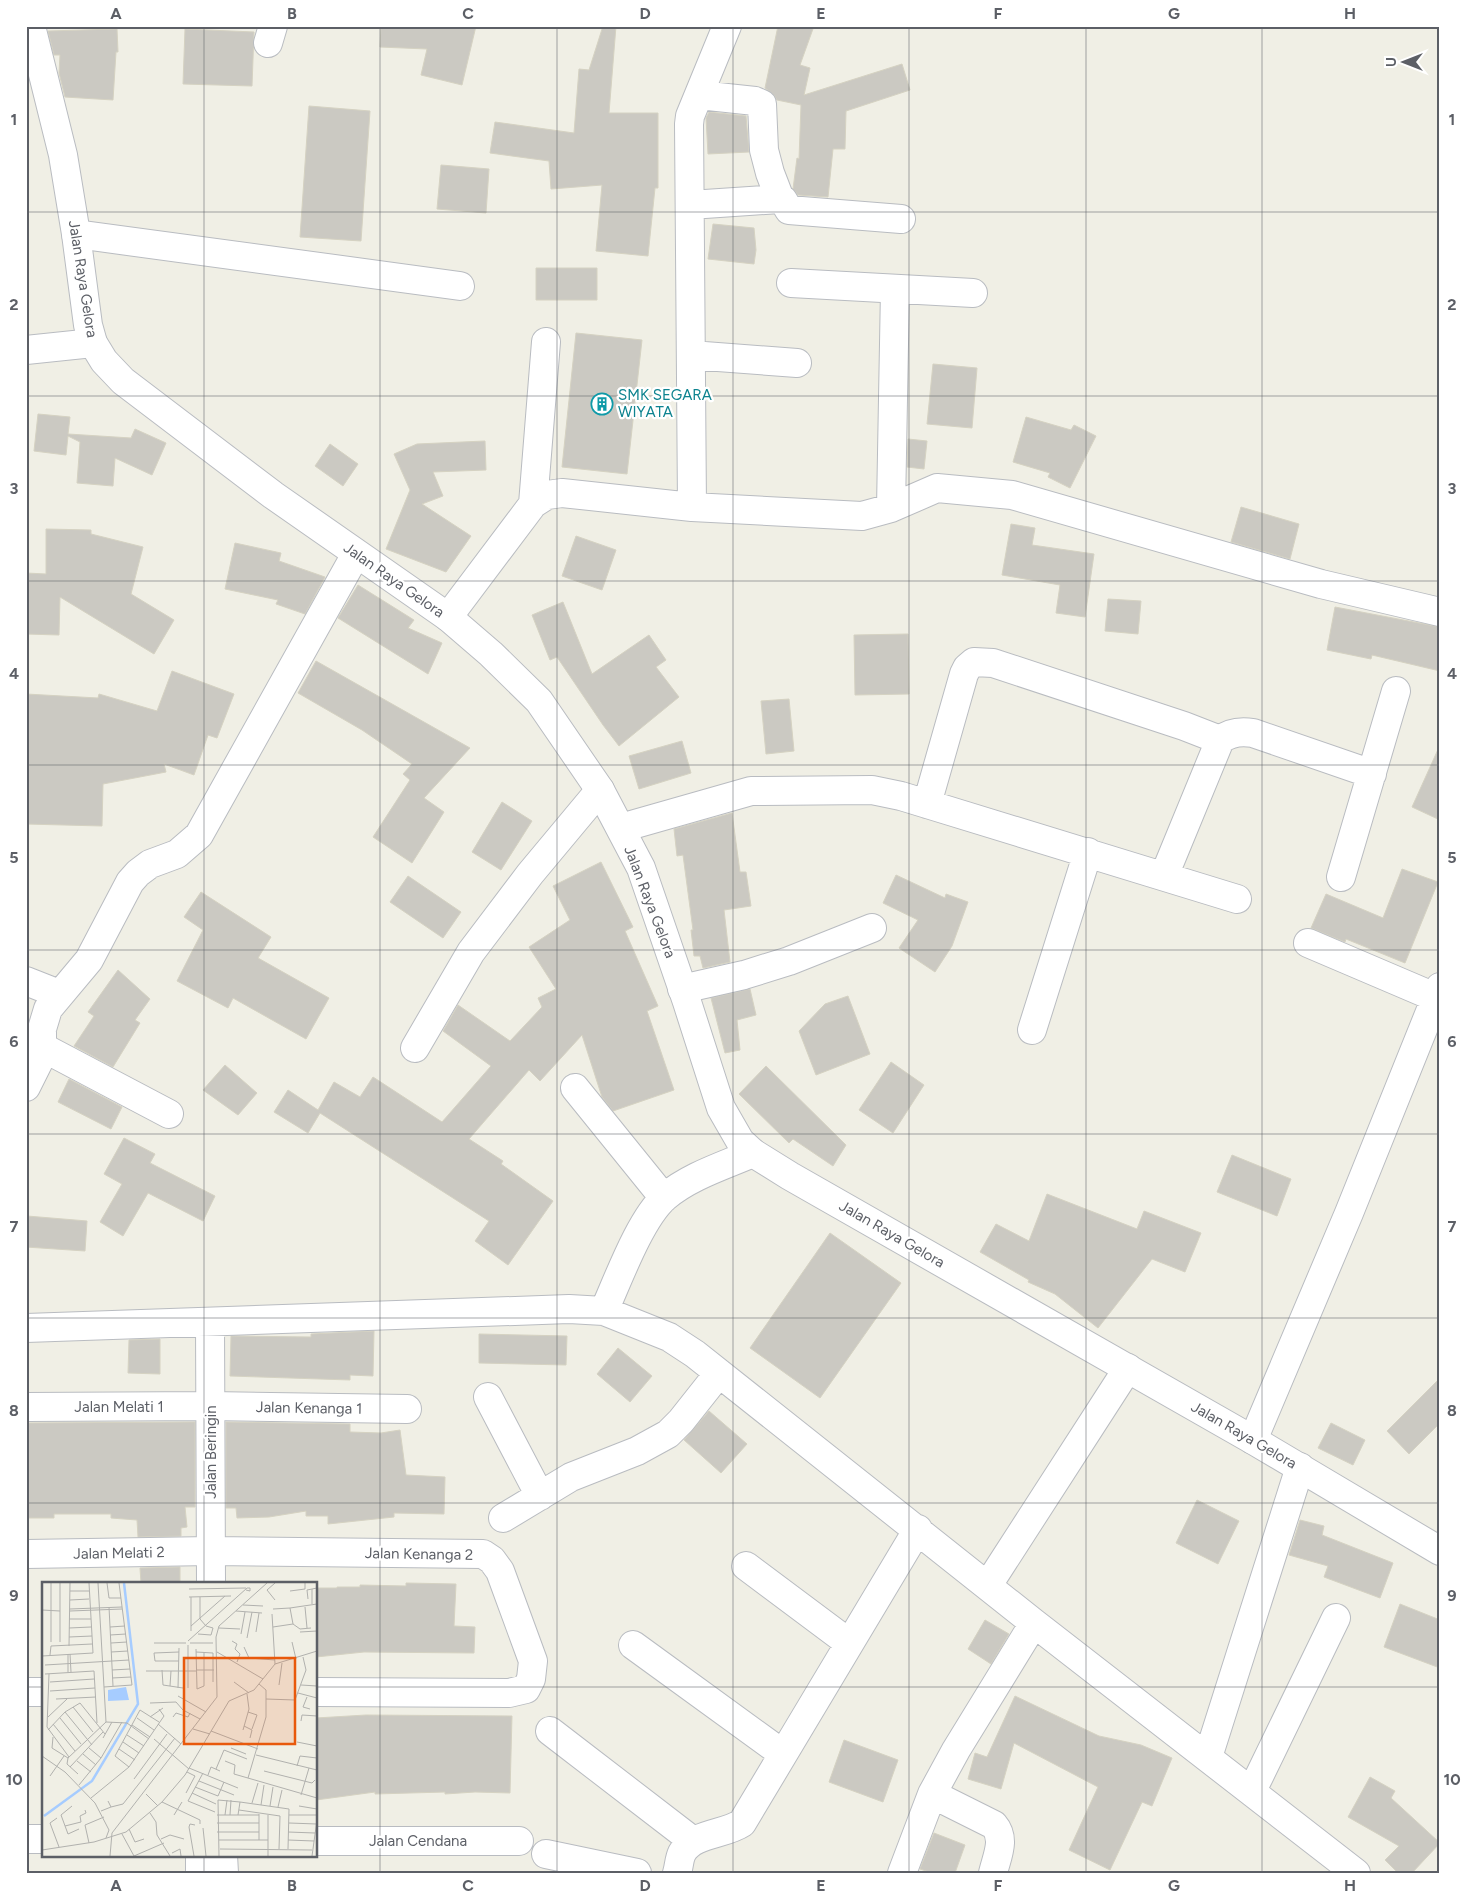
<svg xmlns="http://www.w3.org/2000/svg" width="1466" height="1899" font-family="Figtree,sans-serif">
	<rect width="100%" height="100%" fill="#f0efe5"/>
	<path fill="#cbc9c2" stroke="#d5d2c2" d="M 381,26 L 476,26 L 462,85 L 421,75 L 427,49 L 380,47 Z
		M 603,26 L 616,26 L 609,113 L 658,113 L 658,188 L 655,188 L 648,256 L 596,251 L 602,185 L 551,189 L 549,161 L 490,153 L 495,122 L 574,133 L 579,69 L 589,70 Z
		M 778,26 L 814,26 L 800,65 L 810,68 L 804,95 L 902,64 L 910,90 L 846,111 L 845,149 L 833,149 L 828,197 L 798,195 L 793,189 L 797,158 L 799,159 L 801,105 L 777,100 L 774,95 L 765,88 Z
		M 117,29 L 118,52 L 116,52 L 113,100 L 65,97 L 59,73 L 60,55 L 54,55 L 48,31 Z
		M 185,29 L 254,32 L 252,86 L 183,84 Z
		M 309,106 L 370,111 L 361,241 L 300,237 Z
		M 709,112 L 746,116 L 749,152 L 708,154 L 706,118 Z
		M 441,165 L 489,169 L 486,213 L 437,209 Z
		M 713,224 L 754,228 L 756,250 L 754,264 L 708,259 Z
		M 536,268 L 597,268 L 597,300 L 536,300 Z
		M 576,333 L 642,340 L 627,474 L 562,467 Z
		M 933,364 L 977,368 L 972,428 L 927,424 Z
		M 38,414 L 70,417 L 68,434 L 131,438 L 135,429 L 166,443 L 152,475 L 115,458 L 113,486 L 77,483 L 80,442 L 68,436 L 66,455 L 34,451 Z
		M 1026,417 L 1071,430 L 1074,425 L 1096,436 L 1070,488 L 1048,477 L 1050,473 L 1013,462 Z
		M 908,439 L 927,441 L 924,469 L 907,467 Z
		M 485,441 L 486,470 L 433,472 L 443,496 L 422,504 L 471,536 L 446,572 L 386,549 L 410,490 L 394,454 L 417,444 Z
		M 330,444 L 358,464 L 343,486 L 315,466 Z
		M 1241,507 L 1299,524 L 1290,559 L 1231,542 Z
		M 1011,524 L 1035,528 L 1032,545 L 1094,554 L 1085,617 L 1056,613 L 1060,585 L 1002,575 Z
		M 46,529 L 91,530 L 91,534 L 143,547 L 131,594 L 174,620 L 154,654 L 60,597 L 59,635 L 26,634 L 26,573 L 46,574 Z
		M 576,536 L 616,550 L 602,590 L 562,576 Z
		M 235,543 L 281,553 L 279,561 L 325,577 L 305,614 L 276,604 L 278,600 L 225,589 Z
		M 358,585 L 414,620 L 408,628 L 442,643 L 428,674 L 338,618 Z
		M 1108,599 L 1141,601 L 1138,634 L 1105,631 Z
		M 563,602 L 592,674 L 649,635 L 666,660 L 656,667 L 679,697 L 619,746 L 603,725 L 557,657 L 550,660 L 532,615 Z
		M 1335,607 L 1440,627 L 1440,671 L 1372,655 L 1371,659 L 1327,650 Z
		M 908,634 L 909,694 L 855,695 L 854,635 Z
		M 316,661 L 470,748 L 424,798 L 444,812 L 412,863 L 373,837 L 410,780 L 403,774 L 412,764 L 362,730 L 298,693 Z
		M 172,671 L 234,694 L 217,738 L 208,735 L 194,775 L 164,764 L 166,772 L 103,784 L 102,826 L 26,824 L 26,694 L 98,698 L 99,694 L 157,711 Z
		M 789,699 L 794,751 L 766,754 L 761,701 Z
		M 682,741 L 691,773 L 639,789 L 629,756 Z
		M 1440,745 L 1440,820 L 1412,807 Z
		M 502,802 L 532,821 L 501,870 L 472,852 Z
		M 732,813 L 740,872 L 746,872 L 751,906 L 724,910 L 730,962 L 703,968 L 700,956 L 694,956 L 691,930 L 693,930 L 683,855 L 677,856 L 674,829 Z
		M 601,862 L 633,927 L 625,931 L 658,1006 L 647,1011 L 674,1090 L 613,1111 L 602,1097 L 582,1035 L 540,1081 L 529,1070 L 469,1139 L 503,1161 L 501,1164 L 553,1201 L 508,1265 L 475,1241 L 489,1221 L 320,1113 L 308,1133 L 274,1112 L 288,1090 L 318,1110 L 334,1082 L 360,1097 L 373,1077 L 442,1122 L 491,1066 L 443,1031 L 458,1005 L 510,1041 L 542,1007 L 538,998 L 556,989 L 529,947 L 570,920 L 553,886 Z
		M 1402,869 L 1438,882 L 1405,963 L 1346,939 L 1345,942 L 1311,928 L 1326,894 L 1383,918 Z
		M 896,875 L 945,898 L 946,894 L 968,902 L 952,946 L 935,972 L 899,948 L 918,920 L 883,903 Z
		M 408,876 L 461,912 L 443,938 L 390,902 Z
		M 201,892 L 271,937 L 258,958 L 329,998 L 306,1039 L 233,998 L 228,1008 L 177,981 L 203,930 L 184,917 Z
		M 118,970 L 150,999 L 135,1020 L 140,1023 L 113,1067 L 74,1046 L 94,1016 L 88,1012 Z
		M 750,989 L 756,1015 L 737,1020 L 740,1050 L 725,1053 L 711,998 Z
		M 848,996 L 870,1054 L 816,1075 L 799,1031 L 825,1004 Z
		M 891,1062 L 924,1085 L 893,1133 L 859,1110 Z
		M 225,1065 L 257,1093 L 238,1115 L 203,1090 Z
		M 766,1066 L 846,1145 L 833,1166 L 793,1139 L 789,1143 L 739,1094 Z
		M 69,1079 L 122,1107 L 111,1129 L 58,1102 Z
		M 124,1138 L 155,1154 L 150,1163 L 215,1196 L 203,1221 L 148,1193 L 123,1236 L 100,1222 L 122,1184 L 104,1174 Z
		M 1232,1155 L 1291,1179 L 1277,1216 L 1217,1192 Z
		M 1047,1194 L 1137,1229 L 1144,1211 L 1201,1233 L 1185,1272 L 1152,1259 L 1098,1328 L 1055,1294 L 1028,1282 L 1029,1280 L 980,1252 L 996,1224 L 1029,1241 Z
		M 27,1216 L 87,1221 L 85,1251 L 26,1247 Z
		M 830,1233 L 901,1283 L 820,1398 L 750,1348 Z
		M 374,1331 L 373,1376 L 350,1375 L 350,1380 L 230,1376 L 231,1336 L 311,1337 L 311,1334 Z
		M 479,1334 L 567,1336 L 566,1365 L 479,1363 Z
		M 160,1339 L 160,1374 L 128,1373 L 129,1340 Z
		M 618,1348 L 652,1376 L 630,1402 L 597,1374 Z
		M 1440,1378 L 1440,1423 L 1409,1454 L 1387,1431 Z
		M 709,1411 L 747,1444 L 721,1473 L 684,1440 Z
		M 195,1422 L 195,1507 L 185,1507 L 187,1527 L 181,1528 L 181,1536 L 138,1537 L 137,1520 L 111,1518 L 111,1514 L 54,1514 L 54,1518 L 26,1518 L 26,1423 Z
		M 226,1422 L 350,1424 L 350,1432 L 381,1433 L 400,1430 L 406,1475 L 445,1477 L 444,1514 L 394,1513 L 394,1517 L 328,1524 L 328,1516 L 306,1516 L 306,1511 L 269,1517 L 237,1518 L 236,1508 L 226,1508 Z
		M 1331,1423 L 1365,1440 L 1353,1465 L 1318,1448 Z
		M 1197,1500 L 1239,1521 L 1218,1564 L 1176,1543 Z
		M 1300,1520 L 1324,1526 L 1322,1535 L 1393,1563 L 1380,1598 L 1324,1577 L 1328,1566 L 1289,1555 Z
		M 180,1567 L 180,1583 L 141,1583 L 140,1568 Z
		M 406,1583 L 456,1584 L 454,1626 L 475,1627 L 474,1653 L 364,1652 L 316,1657 L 316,1588 L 337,1588 L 337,1587 L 360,1587 L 360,1585 L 406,1586 Z
		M 1400,1604 L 1440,1620 L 1440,1668 L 1384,1647 Z
		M 985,1620 L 1009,1634 L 991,1664 L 968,1649 Z
		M 1015,1696 L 1099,1736 L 1141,1745 L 1172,1758 L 1152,1806 L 1142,1802 L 1110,1870 L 1069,1850 L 1098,1787 L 1014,1743 L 1001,1789 L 968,1779 L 975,1753 L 987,1757 Z
		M 366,1715 L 512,1716 L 510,1793 L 475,1792 L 445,1794 L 445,1792 L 375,1794 L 375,1792 L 316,1800 L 316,1718 Z
		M 844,1740 L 898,1760 L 883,1802 L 829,1782 Z
		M 1370,1777 L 1395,1791 L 1391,1798 L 1440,1843 L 1412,1873 L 1398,1873 L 1385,1860 L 1399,1846 L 1348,1817 Z
		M 934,1833 L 965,1845 L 955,1873 L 932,1873 L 920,1869 Z"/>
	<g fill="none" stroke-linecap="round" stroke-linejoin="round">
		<g stroke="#b9bcc1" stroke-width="30">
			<path id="minor" d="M 268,43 L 273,26
				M 699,95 L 755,101 L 762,104 L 764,150 L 770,173 L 780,199
				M 690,205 L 780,199 L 783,200 L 789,210 L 901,219
				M 76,234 L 460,286
				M 791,283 L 973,293
				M 26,350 L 93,343
				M 691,355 L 797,363
				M 533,504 L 546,342
				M 692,507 L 689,124 L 690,116 L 727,26
				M 891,508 L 895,289
				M 448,617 L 533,504 L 547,495 L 562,493 L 692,507 L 862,516 L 891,508 L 937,488 L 1012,495 L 1321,584 L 1440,612
				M 927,804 L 964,674 L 967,668 L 974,662 L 993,663 L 1184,726 L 1220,740
				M 621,828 L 751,791 L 872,790 L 901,796 L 1237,899
				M 1164,876 L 1220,740 C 1230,732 1241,731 1253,733 L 1372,774
				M 1341,877 L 1396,691
				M 1308,943 L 1437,998
				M 26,981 L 59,994
				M 682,989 L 744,975 L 789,961 L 872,928
				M 1032,1030 L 1088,852
				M 42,1047 L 169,1114
				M 415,1048 L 471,952 L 530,874 L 600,790
				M 26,1087 L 38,1063 L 42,1047 L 42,1029 L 48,1009 L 89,960 L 130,882 L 138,873 L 150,864 L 177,854 L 199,835 L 356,554
				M 575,1088 L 664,1198
				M 604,1311 C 618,1280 640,1219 665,1197 C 690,1176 723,1166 753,1153
				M 210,1322 L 211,1583
				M 26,1328 L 569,1309 L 604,1311 L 669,1337 L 695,1354 L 1034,1623 L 1356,1873
				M 488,1397 L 540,1496
				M 26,1407 L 211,1406 L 407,1409
				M 1253,1440 L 1349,1213 L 1440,987
				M 503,1518 L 571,1477 L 637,1451 L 668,1434 L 681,1421 L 719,1373
				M 26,1554 L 211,1551 L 483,1554 L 492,1560 L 500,1571 L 533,1661 L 531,1679 L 526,1689 L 509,1693 L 316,1692
				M 746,1566 L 849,1643
				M 988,1585 L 1128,1368
				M 633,1645 L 783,1754
				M 26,1692 L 44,1692
				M 550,1731 L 693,1841
				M 1208,1757 L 1300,1467
				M 1252,1791 L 1336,1618
				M 932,1794 L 994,1825 C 1006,1839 997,1856 993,1873
				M 26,1839 L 44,1839
				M 316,1841 L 519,1841
				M 546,1854 L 637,1873
				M 200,1855 L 200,1873
				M 223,1855 L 224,1873
				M 677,1873 C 679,1867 679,1859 682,1853 C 693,1833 724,1835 742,1823 L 918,1529
				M 902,1873 L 932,1794 L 956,1750 L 1034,1623"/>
		</g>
		<g stroke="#b9bcc1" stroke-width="30">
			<path id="tertiary" d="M 31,26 L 63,155 L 76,234 L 88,325 L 93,343 L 104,361 L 123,381 L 273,495 L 448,617 L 491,654 L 539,701 L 600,790 L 641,868 L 687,1002 L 721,1108 L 740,1141 L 753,1153 L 790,1176 L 1253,1440 L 1440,1551"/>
		</g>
		<use href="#minor" stroke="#fff" stroke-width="28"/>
		<use href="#tertiary" stroke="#fff" stroke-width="28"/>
	</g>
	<path fill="none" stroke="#5c5f66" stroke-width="1" stroke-opacity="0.55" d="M 204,26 L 204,1583M 380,26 L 380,1873M 557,26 L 557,1873M 733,26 L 733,1873M 909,26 L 909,1873M 1086,26 L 1086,1873M 1262,26 L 1262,1873M 26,212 L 1440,212M 26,396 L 1440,396M 26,581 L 1440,581M 26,765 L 1440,765M 26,950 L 1440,950M 26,1134 L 1440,1134M 26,1318 L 1440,1318M 26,1503 L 1440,1503M 26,1687 L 44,1687M 316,1687 L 1440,1687M 204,1855 L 204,1873"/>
	<defs>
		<g id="building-ring" transform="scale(1.125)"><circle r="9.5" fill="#fff" stroke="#0f9aa8" stroke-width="1.5"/><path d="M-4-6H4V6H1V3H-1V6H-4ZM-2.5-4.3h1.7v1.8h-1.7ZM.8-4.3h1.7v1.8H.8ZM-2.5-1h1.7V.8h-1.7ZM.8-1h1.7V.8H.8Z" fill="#0f9aa8"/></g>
	</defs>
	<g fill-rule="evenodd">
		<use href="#building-ring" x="602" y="404"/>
	</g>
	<g text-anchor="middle" stroke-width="4.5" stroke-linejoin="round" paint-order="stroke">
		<g font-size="15" fill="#5c5f66" stroke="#fff">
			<text transform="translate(83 279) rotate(81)" y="5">Jalan Raya Gelora</text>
			<text transform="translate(394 580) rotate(35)" y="5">Jalan Raya Gelora</text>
			<text transform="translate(650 902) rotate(69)" y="5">Jalan Raya Gelora</text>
			<text transform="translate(892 1234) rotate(30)" y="5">Jalan Raya Gelora</text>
			<text x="119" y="1412">Jalan Melati 1</text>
			<text transform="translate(309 1408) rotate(1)" y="5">Jalan Kenanga 1</text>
			<text transform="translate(1244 1435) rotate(30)" y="5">Jalan Raya Gelora</text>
			<text transform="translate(211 1452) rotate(-90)" y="5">Jalan Beringin</text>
			<text transform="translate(119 1553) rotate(-1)" y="5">Jalan Melati 2</text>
			<text transform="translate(419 1554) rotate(1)" y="5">Jalan Kenanga 2</text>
			<text x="418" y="1846">Jalan Cendana</text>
		</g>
		<g font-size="15" fill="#0d838f" stroke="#fff" text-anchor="start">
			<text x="618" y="400">SMK SEGARA<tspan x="618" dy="17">WIYATA</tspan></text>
		</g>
	</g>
	<g transform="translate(42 1582)">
		<rect width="275" height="275" fill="#f0efe5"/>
		<path d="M 84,105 L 87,118 L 66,119 L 66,108 Z" fill="#a6ccff"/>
		<path fill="none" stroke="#a6ccff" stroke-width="2.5" d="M 2,234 L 50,199 L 96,122 L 82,1"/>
		<path fill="none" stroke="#b1b1ae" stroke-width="1" d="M 9,1 L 9,60M 18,1 L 18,60M 56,1 L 64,140M 65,1 L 67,16 L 79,16M 147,7 L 204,6M 270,7 L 270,22M 28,9 L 47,9M 248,9 L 263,7 L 263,1M 147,15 L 189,14M 149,15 L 149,49M 266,17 L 265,8 L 275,6M 28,18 L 47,17M 233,18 L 225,8 L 233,1M 201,23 L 221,24M 67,25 L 71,104M 263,25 L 265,46M 28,27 L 80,25M 231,27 L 248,26M 0,28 L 18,29M 28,29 L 80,27M 194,29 L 220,31M 230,32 L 233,82M 27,37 L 49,37M 251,42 L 258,47 L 269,46M 149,44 L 183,14M 68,45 L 83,44M 231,45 L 251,42 L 248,26 L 275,22M 27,46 L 49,45M 177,46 L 198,47M 214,50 L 217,31M 258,50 L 275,49M 156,52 L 169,53 L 171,46 L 164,44 L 158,37 L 158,15M 199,52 L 203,30M 68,53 L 84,52M 27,55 L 50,54M 205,56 L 210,30M 146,59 L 205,6 L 208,6 L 208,9 L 204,8M 190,59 L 195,62 L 193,67 L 198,72 L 195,80M 250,60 L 254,77M 69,61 L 85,60M 112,61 L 144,61M 148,61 L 171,61M 27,64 L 28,1M 202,65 L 207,76 L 233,78M 154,67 L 155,107 L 162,104 L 162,70M 69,70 L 86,69M 137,70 L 112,71 L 113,79 L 137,79M 154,70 L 171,71 L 171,100M 175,70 L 221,97M 26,72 L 26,90M 28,72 L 29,90M 8,73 L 9,64 L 50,62M 0,74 L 51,71 L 47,1M 3,83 L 87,78M 70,88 L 88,87M 120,88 L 121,103 L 141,106M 155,88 L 172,88M 52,89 L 55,141M 104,89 L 136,89M 137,89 L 154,89M 3,92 L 52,89M 7,92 L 5,145 L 27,175M 70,96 L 89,95M 8,100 L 52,97M 192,100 L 207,111M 237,103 L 240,81M 259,103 L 275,104M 128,104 L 129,89M 62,105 L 90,103 L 77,1M 136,106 L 137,66M 146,106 L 146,63M 8,109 L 53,106M 256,111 L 275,116M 136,114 L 164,130M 265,115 L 261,125 L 268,127M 14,117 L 54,115M 224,117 L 253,118 L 264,88 L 261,75M 108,121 L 134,120 L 141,128 L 158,137M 31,125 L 51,150M 23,130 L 50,163M 206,130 L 215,133 L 210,147M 6,135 L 25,117M 108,135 L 121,126M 131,135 L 134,131 L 146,135 L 148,131M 18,136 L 39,162M 95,136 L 112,148M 259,139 L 260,133 L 275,134M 11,142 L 33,169M 116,142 L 139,162M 90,143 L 108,155M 202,144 L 210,148 L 208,156M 151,147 L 168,152M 6,148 L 23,130 L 38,121 L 63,152M 201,148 L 207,127 L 205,112M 169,149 L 216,167M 85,153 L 102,164M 11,155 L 10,166 L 26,176M 61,156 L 70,140M 112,157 L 147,187M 81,160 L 97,171M 255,160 L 275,164M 47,166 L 59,176M 189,166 L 204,172M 77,167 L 93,178M 41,172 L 54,183M 214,173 L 275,188M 0,174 L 23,190 L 53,221 L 67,248 L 64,256M 35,179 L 49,190M 183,179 L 193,183 L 192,192 L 275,216M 255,184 L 258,174 L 275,176M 28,185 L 61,150M 87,185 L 73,174 L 98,128 L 117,140M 147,186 L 196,206M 174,187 L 182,168 L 205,177M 222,189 L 270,201 L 273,198M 161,191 L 146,219 L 173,230M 36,192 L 25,182 L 26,176 L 64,140 L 85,141 L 107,157M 166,193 L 169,185 L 178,189M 8,194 L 22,174M 206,196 L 224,135 L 224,108 L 217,102M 92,197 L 125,152M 157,199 L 192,213M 37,203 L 59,176 L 80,140M 153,205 L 176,214 L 182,200M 144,211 L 153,194 L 145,190M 150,211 L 174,222M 104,212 L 116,224M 259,213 L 267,186M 49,216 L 87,185 L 122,134 L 117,127M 120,220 L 158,238 L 158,242M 210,221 L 216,201M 219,223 L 222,203M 30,224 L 19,233 L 26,252 L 37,247M 228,224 L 231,205M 257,224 L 275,227M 69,225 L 81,222 L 133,156M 236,225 L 240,208M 197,228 L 238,234 L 237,267M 59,229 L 69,225 L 66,219M 108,231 L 114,240 L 115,253 L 128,274M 217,232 L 217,258M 132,233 L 140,220M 175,233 L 217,233M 183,233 L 185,218M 188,233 L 189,218M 196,233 L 198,220 L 247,227 L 246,267M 247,233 L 275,233M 15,236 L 8,241 L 17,265M 175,241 L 217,241M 247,241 L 275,242M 23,244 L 39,240 L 38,234 L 44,231 L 43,228M 161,246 L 164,274M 87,247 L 93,260 L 102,257M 175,250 L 217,250M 246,250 L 273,251M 80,252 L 92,274M 119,257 L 128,253 L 142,257M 177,258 L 226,258M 246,258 L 272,259M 47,261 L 43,243 L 62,235M 178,267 L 270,268M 0,268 L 52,260 L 84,250 L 120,220 L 143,193 L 187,119 L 212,108 L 233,82 L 275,69M 130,271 L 138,267 L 139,274M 68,274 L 70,251 L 175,115 L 174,55 L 177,44 L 225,1M 92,274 L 122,261M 152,274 L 147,245 L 148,242 L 153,243M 177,274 L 176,218 L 198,220M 226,274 L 226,233M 270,274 L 275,238"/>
		<path fill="#e8590c" fill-opacity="0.15" stroke="#e8590c" stroke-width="2.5" d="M 142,76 L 253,76 L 253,162 L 142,162 Z"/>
		<rect width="275" height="275" fill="none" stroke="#5c5f66" stroke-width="2.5"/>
	</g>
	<rect width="1466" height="1899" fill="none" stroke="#ffffff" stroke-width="55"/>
	<g transform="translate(1404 62) rotate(270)" stroke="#ffffff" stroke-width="4" paint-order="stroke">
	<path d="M0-4L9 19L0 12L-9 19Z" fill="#5c5f66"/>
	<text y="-8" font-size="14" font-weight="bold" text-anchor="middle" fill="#5c5f66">U</text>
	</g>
	<rect x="28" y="28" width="1410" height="1844" fill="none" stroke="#5c5f66" stroke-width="2"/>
	<g font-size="16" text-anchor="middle" font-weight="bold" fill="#5c5f66">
		<text x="116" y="19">A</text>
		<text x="292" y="19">B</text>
		<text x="468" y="19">C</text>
		<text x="645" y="19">D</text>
		<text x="821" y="19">E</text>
		<text x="998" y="19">F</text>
		<text x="1174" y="19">G</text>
		<text x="1350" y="19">H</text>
		<text x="14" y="125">1</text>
		<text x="1452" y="125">1</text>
		<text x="14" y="310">2</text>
		<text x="1452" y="310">2</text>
		<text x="14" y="494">3</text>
		<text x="1452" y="494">3</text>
		<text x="14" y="679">4</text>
		<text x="1452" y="679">4</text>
		<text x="14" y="863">5</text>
		<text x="1452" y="863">5</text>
		<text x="14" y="1047">6</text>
		<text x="1452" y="1047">6</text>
		<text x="14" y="1232">7</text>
		<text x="1452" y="1232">7</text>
		<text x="14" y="1416">8</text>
		<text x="1452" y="1416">8</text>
		<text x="14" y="1601">9</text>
		<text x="1452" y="1601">9</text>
		<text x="14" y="1785">10</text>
		<text x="1452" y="1785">10</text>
		<text x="116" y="1891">A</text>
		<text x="292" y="1891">B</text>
		<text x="468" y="1891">C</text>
		<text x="645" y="1891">D</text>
		<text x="821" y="1891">E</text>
		<text x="998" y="1891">F</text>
		<text x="1174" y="1891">G</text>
		<text x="1350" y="1891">H</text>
	</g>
</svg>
